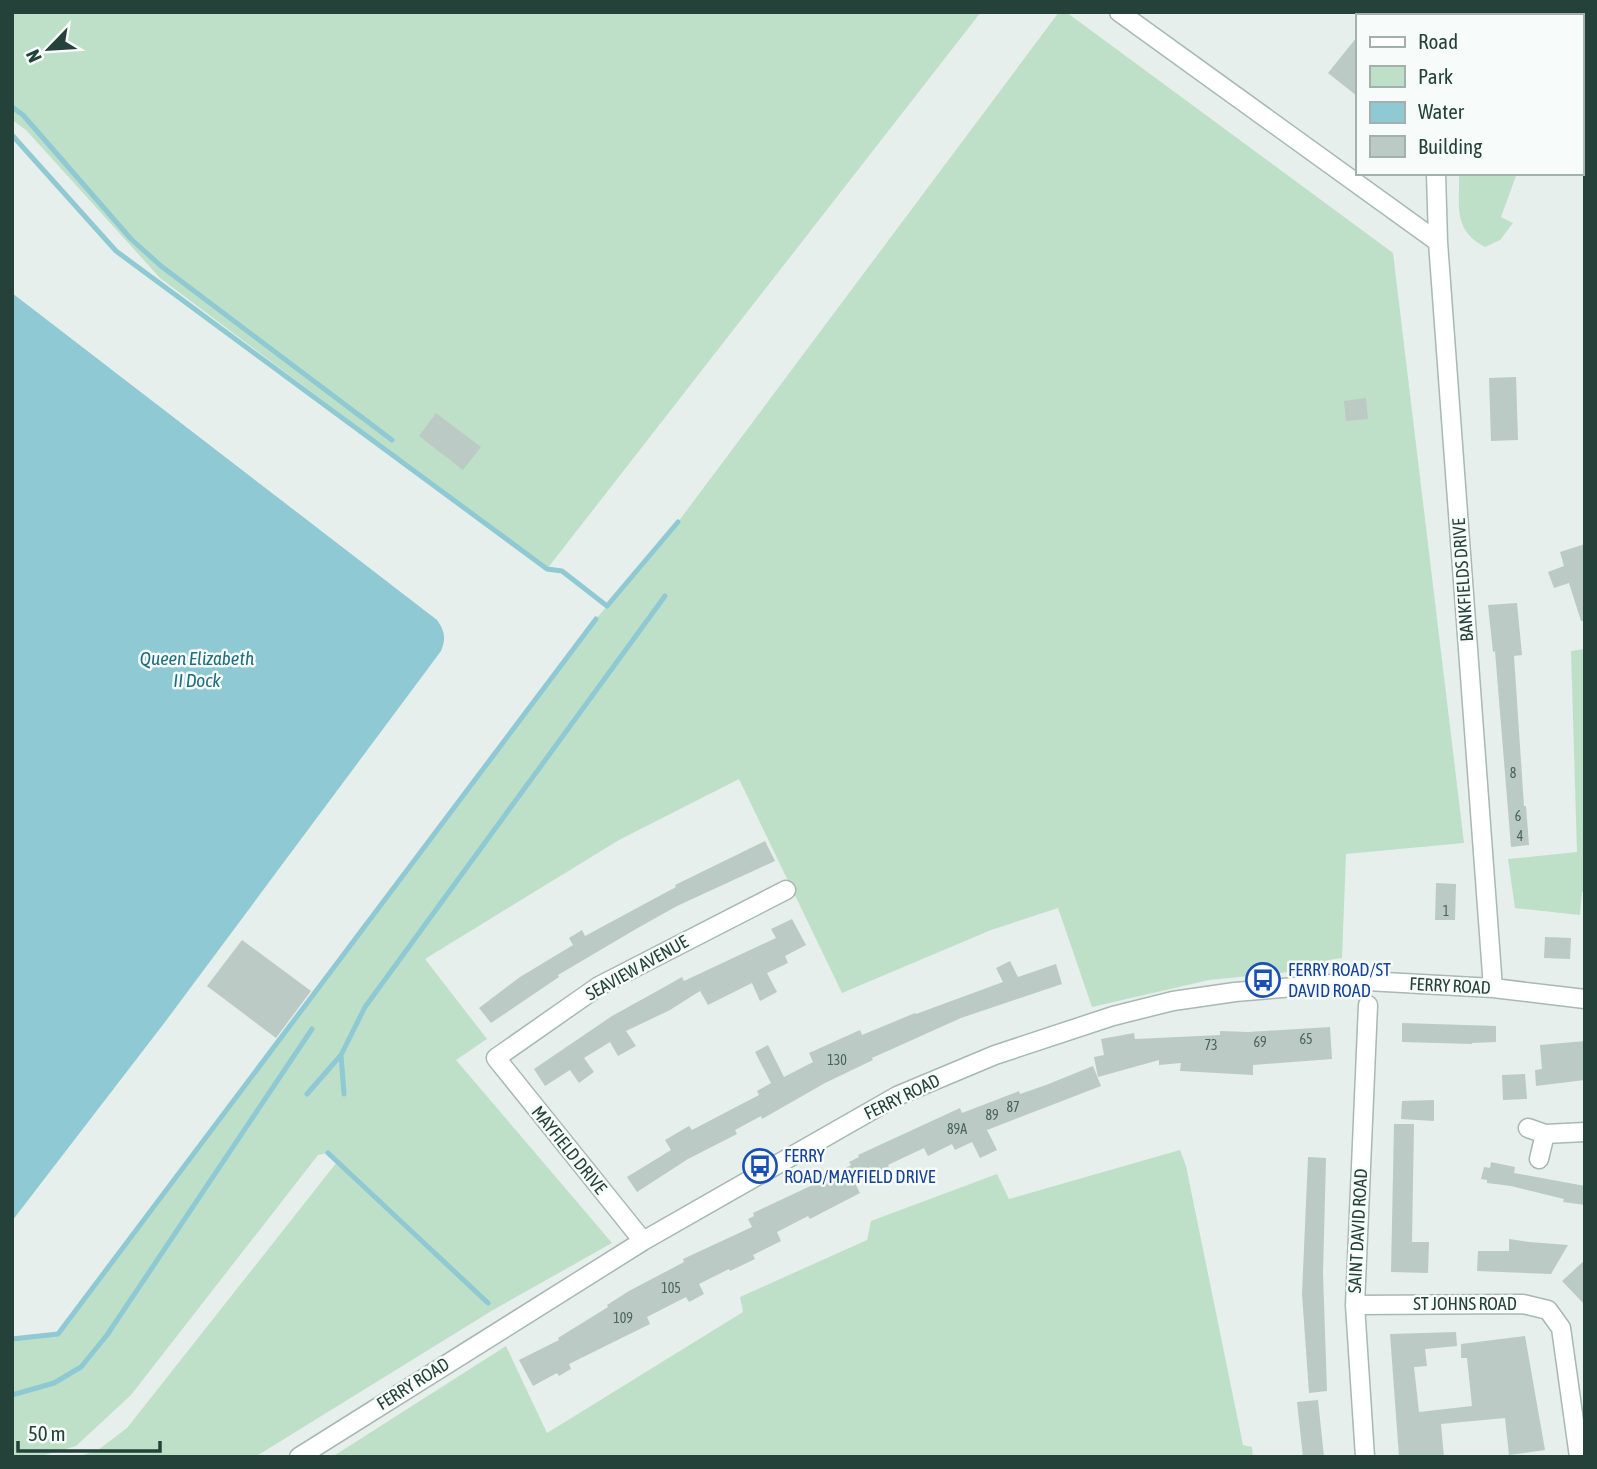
<svg xmlns="http://www.w3.org/2000/svg" width="1597" height="1469" font-family="'Asap Condensed',sans-serif">
	<rect width="100%" height="100%" fill="#e6efeb"/>
	<path fill="#bfe0c8" d="M 12,12 L 981,12 L 547,569 L 160,278 L 26,130 L 12,120 Z
		M 1059,12 L 1066,12 L 1393,253 L 1464,843 L 1346,854 L 1342,958 L 1329,960 L 1319,969 L 1209,980 L 1092,1007 L 1058,908 L 991,930 L 842,993 L 739,779 L 619,840 L 425,959 L 487,1039 L 456,1060 L 612,1243 L 493,1310 L 255,1457 L 77,1457 L 98,1450 L 127,1428 L 337,1162 L 328,1153 L 318,1155 L 131,1395 L 76,1446 L 38,1457 L 12,1457 L 12,1339 L 59,1334 L 596,619 L 678,522 Z
		M 1453,12 L 1579,12 L 1577,16 L 1454,16 Z
		M 1459,173 L 1517,173 L 1501,217 L 1513,223 L 1500,240 L 1485,247 C 1452,230 1460,206 1459,173 Z
		M 1585,649 L 1585,892 L 1582,892 L 1580,915 L 1515,908 L 1508,859 L 1577,852 L 1571,651 Z
		M 1180,1150 L 1186,1166 L 1243,1445 L 1252,1447 L 1253,1457 L 332,1457 L 506,1346 L 547,1433 L 743,1312 L 740,1297 L 867,1240 L 871,1221 L 997,1174 L 1009,1199 Z"/>
	<path fill="#8ec9d4" d="M 12,293 L 437,620 C 445,631 446,639 441,651 L 165,1022 L 12,1221 Z"/>
	<g fill="none" stroke-linecap="round" stroke-linejoin="round">
		<path stroke="#8ec9d4" stroke-width="5" d="M 12,107 L 23,115 L 131,239 L 161,266 L 392,440
			M 12,135 L 116,251 L 547,569 L 562,571 L 607,606 L 678,522
			M 341,1055 L 344,1094
			M 307,1094 L 341,1055 L 365,1007 L 665,596
			M 328,1153 L 488,1303
			M 12,1339 L 58,1334 L 596,619
			M 12,1395 L 54,1383 L 81,1367 L 107,1335 L 312,1029"/>
	</g>
	<path fill="#bbcac4" d="M 1357,37 L 1357,96 L 1328,73 Z
		M 1516,377 L 1518,440 L 1491,441 L 1489,378 Z
		M 1366,398 L 1368,419 L 1346,421 L 1344,401 Z
		M 436,413 L 481,447 L 463,470 L 419,436 Z
		M 1585,544 L 1585,621 L 1581,621 L 1569,583 L 1554,588 L 1548,572 L 1564,566 L 1560,552 Z
		M 1517,603 L 1522,655 L 1514,656 L 1524,806 L 1526,806 L 1529,845 L 1511,847 L 1495,651 L 1493,652 L 1488,605 Z
		M 765,841 L 775,861 L 677,906 L 636,929 L 558,975 L 559,977 L 491,1023 L 479,1008 L 520,977 L 573,945 L 569,938 L 582,930 L 585,936 L 676,887 L 675,885 Z
		M 1436,883 L 1456,884 L 1455,920 L 1435,920 Z
		M 792,919 L 806,945 L 785,956 L 788,963 L 767,973 L 777,992 L 760,1001 L 752,983 L 708,1005 L 700,991 L 670,1010 L 626,1031 L 636,1046 L 618,1056 L 610,1042 L 584,1058 L 594,1072 L 579,1083 L 570,1070 L 545,1086 L 534,1069 L 612,1016 L 668,985 L 682,977 L 684,981 L 776,938 L 771,929 Z
		M 1545,937 L 1571,938 L 1570,959 L 1544,958 Z
		M 242,940 L 311,991 L 276,1038 L 207,986 Z
		M 1010,961 L 1018,977 L 1056,964 L 1062,984 L 961,1018 L 872,1058 L 873,1060 L 825,1083 L 762,1119 L 761,1116 L 735,1130 L 737,1134 L 688,1159 L 637,1192 L 627,1177 L 671,1150 L 665,1140 L 689,1126 L 692,1130 L 759,1095 L 757,1091 L 771,1083 L 755,1052 L 768,1045 L 784,1077 L 813,1062 L 809,1053 L 860,1030 L 862,1035 L 915,1013 L 916,1014 L 1003,982 L 996,968 Z
		M 1402,1023 L 1496,1026 L 1496,1042 L 1472,1043 L 1472,1044 L 1402,1042 Z
		M 1330,1027 L 1332,1059 L 1253,1065 L 1253,1075 L 1180,1071 L 1181,1063 L 1159,1065 L 1159,1060 L 1098,1077 L 1094,1057 L 1104,1055 L 1101,1039 L 1134,1033 L 1135,1039 L 1220,1035 L 1220,1031 L 1248,1032 Z
		M 1585,1041 L 1585,1080 L 1536,1086 L 1535,1070 L 1542,1069 L 1540,1045 Z
		M 1093,1066 L 1101,1086 L 987,1130 L 997,1150 L 980,1158 L 972,1142 L 955,1150 L 952,1144 L 928,1156 L 924,1148 L 888,1165 L 889,1167 L 855,1183 L 860,1193 L 810,1219 L 808,1216 L 777,1232 L 781,1241 L 753,1255 L 755,1259 L 730,1271 L 729,1269 L 699,1284 L 704,1294 L 689,1302 L 686,1297 L 647,1317 L 650,1324 L 569,1364 L 571,1369 L 559,1376 L 557,1373 L 533,1386 L 519,1360 L 559,1340 L 558,1338 L 608,1307 L 607,1305 L 629,1291 L 684,1262 L 683,1259 L 752,1227 L 748,1219 L 754,1216 L 753,1213 L 836,1174 L 851,1165 L 849,1162 L 859,1157 L 858,1155 L 960,1108 L 962,1113 L 1019,1091 L 1020,1094 L 1046,1085 Z
		M 1525,1074 L 1527,1099 L 1503,1100 L 1502,1075 Z
		M 1434,1100 L 1434,1121 L 1401,1119 L 1402,1101 Z
		M 1394,1124 L 1414,1124 L 1412,1242 L 1429,1242 L 1428,1273 L 1391,1272 Z
		M 1308,1157 L 1326,1158 L 1323,1273 L 1327,1391 L 1309,1393 L 1302,1294 Z
		M 1491,1162 L 1515,1167 L 1514,1173 L 1585,1186 L 1585,1205 L 1563,1202 L 1564,1199 L 1511,1186 L 1487,1183 L 1487,1180 L 1481,1179 L 1484,1167 L 1490,1168 Z
		M 1509,1239 L 1529,1242 L 1568,1245 L 1551,1274 L 1477,1271 L 1478,1251 L 1509,1251 Z
		M 1585,1260 L 1585,1305 L 1562,1281 Z
		M 1456,1332 L 1457,1346 L 1425,1349 L 1427,1366 L 1414,1367 L 1419,1412 L 1472,1406 L 1467,1358 L 1461,1358 L 1461,1344 L 1525,1336 L 1545,1450 L 1509,1455 L 1505,1418 L 1441,1424 L 1444,1457 L 1399,1457 L 1390,1334 Z
		M 1318,1400 L 1324,1457 L 1303,1457 L 1297,1402 Z"/>
	<g fill="none" stroke-linecap="round" stroke-linejoin="round">
		<g stroke="#a8b8b2" stroke-width="21">
			<path id="minor" d="M 1119,12 L 1438,242
				M 1432,12 L 1433,16
				M 1436,173 L 1438,242 L 1493,988
				M 1528,1128 L 1545,1134 L 1585,1132
				M 1539,1159 L 1545,1134
				M 643,1241 L 496,1058 L 599,986 L 786,890
				M 1355,1305 L 1523,1304 L 1548,1310 L 1561,1328 L 1579,1457
				M 299,1457 L 643,1241 L 897,1096 L 995,1055 L 1113,1016 L 1173,1001 L 1235,992 L 1367,981 L 1493,988 L 1585,999
				M 1365,1457 L 1355,1305 L 1368,1005"/>
		</g>
		<use href="#minor" stroke="#fff" stroke-width="18"/>
	</g>
	<defs>
		<g id="bus-ring" transform="scale(1.75)"><circle r="9.5" fill="#f7fbf9" stroke="#1a4fb4" stroke-width="1.5"/><path d="M-5-6H5V4H4V6H2V4H-2V6H-4V4H-5ZM-3.5-4V0h7V-4ZM-3.5 1.2v1.5H-2V1.2ZM2 1.2v1.5H3.5V1.2Z" fill="#1a4fb4"/></g>
	</defs>
	<g fill-rule="evenodd">
		<use href="#bus-ring" x="1263" y="980"/>
		<use href="#bus-ring" x="760" y="1166"/>
	</g>
	<g text-anchor="middle" stroke-width="5" stroke-linejoin="round" paint-order="stroke">
		<g font-size="14" fill="#4a645c">
			<text x="1513" y="778">8</text>
			<text x="1518" y="821">6</text>
			<text x="1520" y="841">4</text>
			<text x="1446" y="916">1</text>
			<text x="1306" y="1044">65</text>
			<text x="1260" y="1047">69</text>
			<text x="1211" y="1050">73</text>
			<text x="837" y="1065">130</text>
			<text x="1013" y="1112">87</text>
			<text x="992" y="1120">89</text>
			<text x="957" y="1134">89A</text>
			<text x="671" y="1293">105</text>
			<text x="623" y="1323">109</text>
		</g>
		<g font-size="18" fill="#24423a" stroke="#f7fbf9">
			<text transform="translate(1463 580) rotate(-94)" y="6">BANKFIELDS DRIVE</text>
			<text transform="translate(637 968) rotate(-29)" y="6">SEAVIEW AVENUE</text>
			<text transform="translate(1450 986) rotate(3)" y="6">FERRY ROAD</text>
			<text transform="translate(902 1097) rotate(-26)" y="6">FERRY ROAD</text>
			<text transform="translate(569 1150) rotate(51)" y="6">MAYFIELD DRIVE</text>
			<text transform="translate(1358 1231) rotate(-87)" y="6">SAINT DAVID ROAD</text>
			<text x="1465" y="1310">ST JOHNS ROAD</text>
			<text transform="translate(413 1384) rotate(-32)" y="6">FERRY ROAD</text>
		</g>
		<g font-size="18" fill="#164399" stroke="#f7fbf9" text-anchor="start">
			<text x="1288" y="976">FERRY ROAD/ST<tspan x="1288" dy="21">DAVID ROAD</tspan></text>
			<text x="784" y="1162">FERRY<tspan x="784" dy="21">ROAD/MAYFIELD DRIVE</tspan></text>
		</g>
		<g font-size="19" font-style="italic" fill="#1c6f80" stroke="#f7fbf9">
			<text x="197" y="665">Queen Elizabeth<tspan x="197" dy="22">II Dock</tspan></text>
		</g>
	</g>
	<rect width="1597" height="1469" fill="none" stroke="#24423a" stroke-width="28"/>
	<rect x="1356" y="14" width="228" height="161" fill="#f7fbf9" stroke="#a3b1ad" stroke-width="2"/>
	<rect x="1370" y="37" width="35" height="10" fill="#ffffff" stroke="#a3b1ad" stroke-width="2"/>
	<text x="1418" y="49" font-size="21" fill="#24423a">Road</text>
	<rect x="1370" y="66" width="35" height="21" fill="#bfe0c8" stroke="#a3b1ad" stroke-width="2"/>
	<text x="1418" y="84" font-size="21" fill="#24423a">Park</text>
	<rect x="1370" y="102" width="35" height="21" fill="#8ec9d4" stroke="#a3b1ad" stroke-width="2"/>
	<text x="1418" y="119" font-size="21" fill="#24423a">Water</text>
	<rect x="1370" y="136" width="35" height="21" fill="#bbcac4" stroke="#a3b1ad" stroke-width="2"/>
	<text x="1418" y="154" font-size="21" fill="#24423a">Building</text>
	<g transform="translate(49 49) rotate(245)" stroke="#f7fbf9" stroke-width="5" paint-order="stroke">
	<path d="M0-5L12 26L0 18L-12 26Z" fill="#24423a"/>
	<text y="-10" font-size="19" font-weight="bold" text-anchor="middle" fill="#24423a">N</text>
	</g>
	<path d="M18 1441v10h142v-10" fill="none" stroke="#24423a" stroke-width="3.5"/>
	<text x="28" y="1441" font-size="21" fill="#24423a" stroke="#f7fbf9" stroke-width="5" paint-order="stroke">50 m</text>
</svg>
